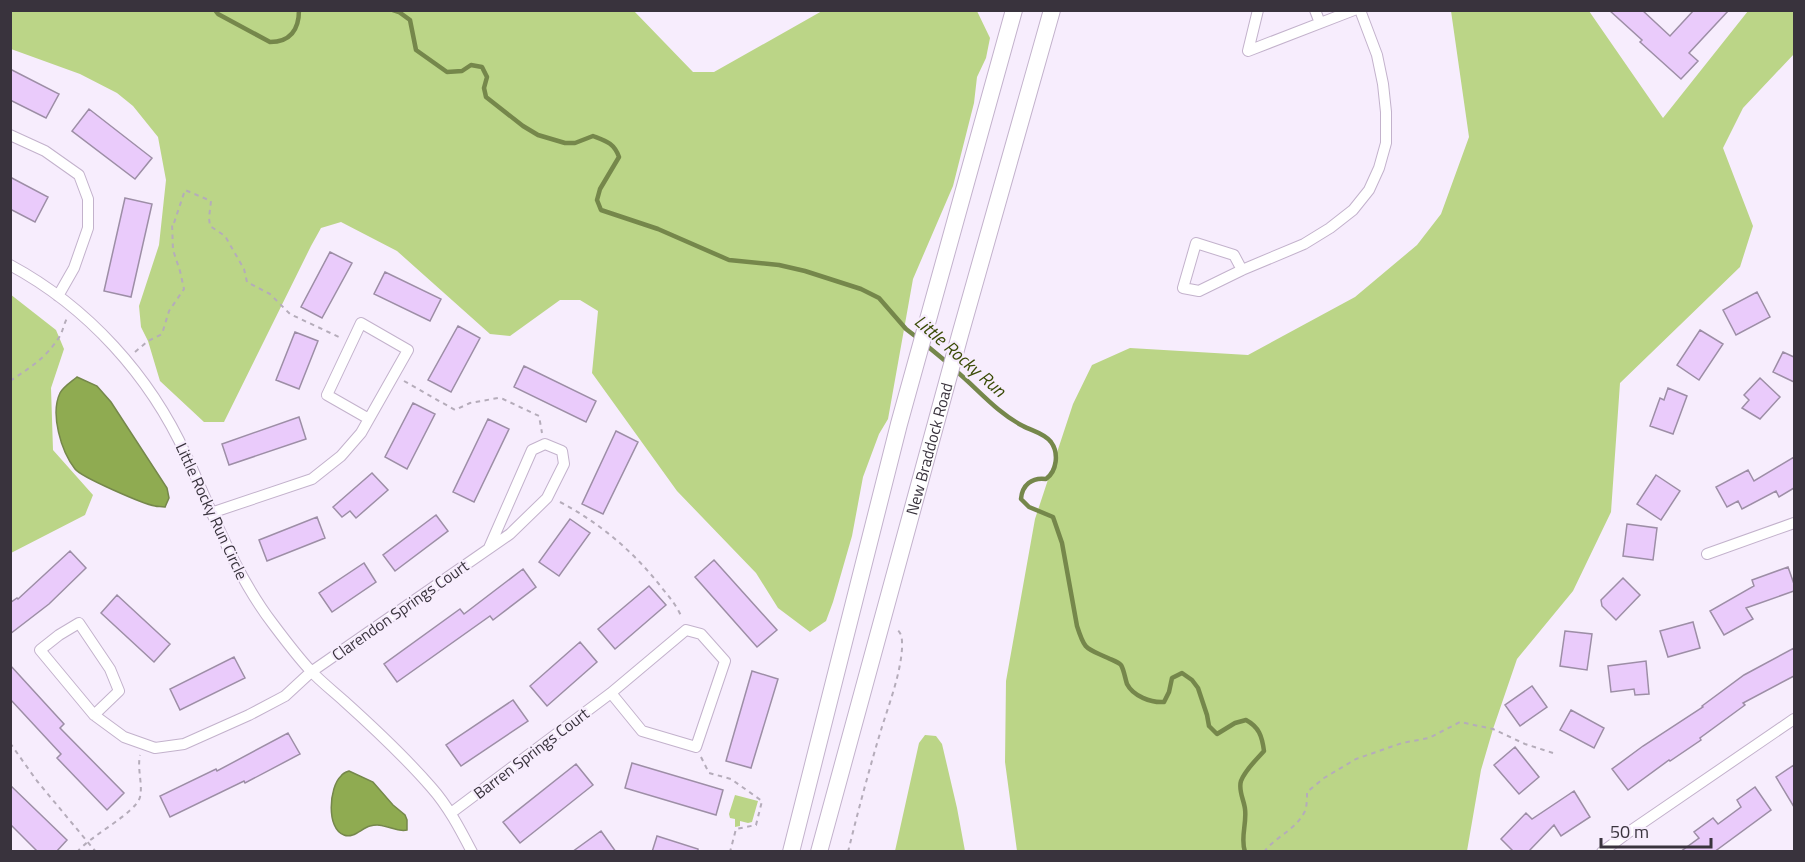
<svg xmlns="http://www.w3.org/2000/svg" width="1805" height="862" font-family="'Titillium Web',sans-serif">
	<rect width="100%" height="100%" fill="#f7edfd"/>
	<path fill="#bbd587" d="M 10,11 L 634,11 L 693,72 L 714,72 L 822,11 L 977,11 L 990,38 L 986,58 L 977,77 L 974,103 L 953,186 L 913,279 L 888,419 L 879,434 L 863,477 L 852,536 L 833,602 L 826,621 L 810,632 L 778,608 L 756,573 L 677,491 L 592,373 L 598,311 L 580,300 L 560,300 L 510,336 L 490,334 L 397,251 L 341,222 L 321,228 L 311,246 L 224,422 L 204,422 L 160,381 L 148,341 L 141,327 L 139,306 L 159,245 L 166,180 L 158,137 L 133,106 L 117,93 L 80,74 L 11,49 Z
		M 1451,11 L 1589,11 L 1663,118 L 1748,11 L 1794,11 L 1794,54 L 1743,108 L 1723,148 L 1753,226 L 1740,267 L 1620,383 L 1611,512 L 1573,591 L 1517,659 L 1493,729 L 1481,770 L 1467,851 L 1017,851 L 1005,762 L 1006,681 L 1035,519 L 1073,404 L 1092,365 L 1130,348 L 1248,355 L 1355,297 L 1417,245 L 1441,214 L 1469,137 Z
		M 10,294 L 56,330 L 64,349 L 51,388 L 53,450 L 93,495 L 85,515 L 11,553 Z
		M 925,735 L 936,736 L 942,744 L 957,808 L 965,851 L 895,851 L 919,743 Z
		M 735,795 L 758,801 L 752,822 L 748,823 L 740,821 L 740,826 L 735,827 L 735,819 L 730,818 L 729,814 Z"/>
	<path fill="#8fab51" stroke="#75874b" stroke-width="1.5" d="M 77,377 L 97,386 L 111,402 L 167,488 L 169,498 L 165,507 C 161,506 158,507 155,506 C 143,504 81,477 75,469 C 61,451 50,414 60,393 C 63,387 71,382 77,377 Z
		M 349,771 L 373,782 L 393,805 L 405,815 L 407,820 L 407,830 C 395,833 386,822 370,826 C 362,828 353,839 344,835 C 326,829 329,787 341,776 C 343,773 346,772 349,771 Z"/>
	<g fill="none" stroke-linecap="round" stroke-linejoin="round">
		<path stroke="#75874b" stroke-width="4.5" d="M 215,10 L 218,14 L 270,42 C 290,42 299,30 299,10
			M 393,10 L 399,12 L 410,20 L 416,50 L 447,72 L 462,71 L 471,65 L 482,67 L 487,77 L 484,88 L 486,97 L 523,126 L 538,135 L 565,143 L 575,143 L 593,136 C 606,141 614,143 619,157 L 600,189 L 597,200 L 601,210 L 658,229 L 729,260 L 779,265 L 805,271 L 861,289 L 879,298 L 906,329 L 919,339
			M 926,345 L 949,364
			M 955,370 C 978,389 996,412 1023,426 C 1032,431 1044,433 1051,442 C 1059,453 1057,471 1046,479 C 1032,477 1022,485 1021,499 L 1029,507 L 1053,517 L 1062,543 L 1077,626 C 1085,651 1086,648 1108,658 C 1112,660 1118,662 1121,665 C 1124,670 1125,678 1127,684 C 1133,696 1151,703 1164,702 L 1169,692 L 1172,678 L 1182,673 L 1192,680 L 1198,688 L 1207,715 L 1209,726 L 1217,734 L 1235,723 L 1246,720 C 1259,727 1262,736 1264,751 C 1256,760 1245,770 1241,781 C 1238,790 1244,800 1245,809 C 1247,824 1240,838 1245,852"/>
	</g>
	<path fill="#eacbfb" stroke="#9d8ea6" stroke-width="1.5" d="M 1609,10 L 1642,10 L 1670,36 L 1694,10 L 1729,10 L 1689,53 L 1698,61 L 1681,79 L 1640,42 L 1642,40 Z
		M 10,69 L 59,94 L 46,118 L 10,100 Z
		M 89,109 L 152,158 L 135,179 L 72,131 Z
		M 10,177 L 48,197 L 35,222 L 10,209 Z
		M 125,198 L 152,204 L 131,297 L 104,291 Z
		M 330,252 L 352,263 L 322,318 L 301,307 Z
		M 385,272 L 441,299 L 430,321 L 374,294 Z
		M 1757,292 L 1770,317 L 1736,335 L 1723,310 Z
		M 458,326 L 480,338 L 451,392 L 428,380 Z
		M 1700,330 L 1723,344 L 1699,380 L 1677,365 Z
		M 295,332 L 318,341 L 299,389 L 276,380 Z
		M 1783,352 L 1794,357 L 1794,382 L 1773,372 Z
		M 524,366 L 596,401 L 586,422 L 514,387 Z
		M 1760,378 L 1780,397 L 1760,419 L 1742,408 L 1749,400 L 1744,395 Z
		M 1668,388 L 1687,396 L 1673,434 L 1650,426 L 1660,398 L 1664,400 Z
		M 413,403 L 435,414 L 407,469 L 385,457 Z
		M 299,417 L 306,439 L 229,465 L 222,444 Z
		M 488,419 L 509,429 L 474,502 L 453,492 Z
		M 616,431 L 638,442 L 603,514 L 582,504 Z
		M 1794,457 L 1794,488 L 1779,497 L 1776,491 L 1742,509 L 1738,501 L 1727,507 L 1716,487 L 1748,470 L 1754,481 Z
		M 372,473 L 388,490 L 356,518 L 350,511 L 342,517 L 333,507 Z
		M 1656,475 L 1680,491 L 1661,520 L 1637,504 Z
		M 436,515 L 448,531 L 395,571 L 383,555 Z
		M 317,517 L 325,538 L 267,561 L 259,540 Z
		M 570,519 L 590,533 L 559,576 L 539,562 Z
		M 1627,524 L 1657,528 L 1653,560 L 1623,556 Z
		M 70,551 L 86,568 L 49,604 L 10,634 L 10,603 L 17,598 L 18,599 Z
		M 714,560 L 777,630 L 757,647 L 695,577 Z
		M 364,563 L 376,582 L 332,612 L 319,593 Z
		M 1788,567 L 1794,584 L 1794,591 L 1746,608 L 1753,619 L 1724,635 L 1710,611 L 1754,586 L 1752,580 Z
		M 523,569 L 536,587 L 493,620 L 490,616 L 397,682 L 384,664 L 460,609 L 464,614 Z
		M 1623,578 L 1640,595 L 1616,620 L 1602,606 L 1601,600 Z
		M 649,586 L 666,605 L 615,649 L 598,629 Z
		M 117,595 L 170,644 L 154,662 L 101,613 Z
		M 1693,622 L 1700,648 L 1668,657 L 1660,631 Z
		M 1565,631 L 1592,634 L 1587,670 L 1560,666 Z
		M 580,642 L 597,662 L 547,706 L 530,686 Z
		M 1794,648 L 1794,676 L 1743,703 L 1745,705 L 1700,738 L 1701,740 L 1670,761 L 1669,760 L 1628,790 L 1612,769 L 1643,746 L 1703,707 L 1702,706 L 1744,675 Z
		M 234,657 L 245,678 L 180,710 L 170,689 Z
		M 1646,661 L 1649,694 L 1635,695 L 1634,689 L 1611,692 L 1608,666 Z
		M 10,665 L 64,724 L 60,728 L 124,793 L 107,810 L 57,758 L 61,754 L 10,699 Z
		M 752,671 L 778,679 L 751,768 L 726,761 Z
		M 1532,686 L 1547,707 L 1520,726 L 1505,705 Z
		M 513,700 L 528,721 L 461,766 L 446,745 Z
		M 1571,710 L 1604,728 L 1594,748 L 1560,730 Z
		M 288,733 L 300,754 L 245,783 L 244,781 L 170,817 L 160,796 L 216,769 L 217,771 Z
		M 1515,747 L 1539,777 L 1519,794 L 1494,765 Z
		M 632,763 L 723,790 L 716,815 L 625,788 Z
		M 576,764 L 593,785 L 520,843 L 503,822 Z
		M 1794,765 L 1794,807 L 1776,777 Z
		M 10,785 L 67,840 L 56,852 L 38,852 L 10,824 Z
		M 1755,787 L 1771,810 L 1714,852 L 1680,852 L 1699,838 L 1694,832 L 1713,818 L 1718,824 L 1741,807 L 1737,800 Z
		M 1574,791 L 1590,817 L 1561,836 L 1554,825 L 1528,852 L 1514,852 L 1501,839 L 1526,813 L 1532,819 Z
		M 601,831 L 616,852 L 572,852 Z
		M 657,836 L 698,849 L 698,852 L 652,852 Z"/>
	<g fill="none" stroke-linecap="round" stroke-linejoin="round">
		<g stroke="#c3b2cc" stroke-width="12">
			<path id="minor" d="M 1258,10 L 1248,51 L 1354,10
				M 1315,10 L 1320,23
				M 10,135 L 45,151 L 79,175 L 88,199 L 88,228 L 74,268 L 58,296
				M 10,265 C 88,307 150,376 186,455 C 213,513 234,573 273,624 C 285,640 297,656 310,670 C 320,681 333,691 344,701 C 374,728 404,756 431,787 C 448,806 460,829 472,852
				M 1242,270 L 1234,255 L 1196,243 L 1183,288 L 1199,291 L 1242,270 L 1304,244 L 1330,228 L 1353,210 L 1369,190 L 1379,168 L 1386,143 L 1386,112 L 1383,84 L 1377,55 L 1360,10
				M 211,513 L 312,479 L 341,456 L 361,433 L 408,350 L 361,323 L 327,395 L 369,419
				M 1707,554 L 1794,523
				M 79,623 L 110,669 L 119,691 L 94,715 L 40,650 L 59,635 Z
				M 94,715 L 124,737 L 155,748 L 184,744 L 249,715 L 285,696 L 311,672 L 510,534 L 547,498 L 564,464 L 562,451 L 545,444 L 532,450 L 489,548
				M 451,813 L 611,693 L 686,630 L 701,634 L 725,661 L 696,747 L 642,731 L 611,693
				M 1602,852 L 1629,832 L 1794,719"/>
		</g>
		<g stroke="#c3b2cc" stroke-width="18">
			<g id="secondary">
				<path d="M 791,852 L 899,424 L 1014,10"/>
				<path id="s1" d="M 819,852 L 960,335 L 1052,10"/>
			</g>
		</g>
		<path stroke="#b5acba" stroke-width="2" stroke-dasharray="4.5 4.5" stroke-linecap="butt" d="M 135,352 L 148,341 L 162,334 L 169,311 L 184,289 L 180,271 L 173,250 L 172,223 L 174,223 L 185,190 L 211,201 L 209,218 L 210,226 L 225,236 L 244,269 L 247,282 L 270,294 L 290,314 L 341,338
			M 10,381 C 31,367 46,358 60,336 C 63,330 64,324 67,318
			M 404,381 L 455,410 L 470,403 L 498,398 L 503,399 L 539,416 L 542,433
			M 560,502 C 600,523 634,552 662,588 C 670,598 677,606 682,618
			M 10,743 L 37,781 L 96,852
			M 701,757 L 709,773 L 731,779 L 762,801 L 756,825 L 736,829 L 730,852
			M 77,852 C 90,836 136,813 140,797 C 143,784 137,770 140,755
			M 848,852 C 858,811 869,770 881,730 C 889,704 900,676 902,649 C 902,640 903,633 895,628
			M 1264,852 C 1276,836 1296,830 1305,811 C 1307,806 1307,798 1307,792 L 1324,778 L 1356,759 L 1402,743 L 1429,738 L 1460,722 L 1493,729 L 1525,744 L 1553,753"/>
		<use href="#minor" stroke="#fff" stroke-width="10"/>
		<use href="#secondary" stroke="#fff" stroke-width="16"/>
	</g>
	<g text-anchor="middle" stroke-width="4.5" stroke-linejoin="round" paint-order="stroke">
		<g font-size="16" fill="#39333d" stroke="#f7edfd">
			<text dy="6" stroke="none"><textPath href="#s1" startOffset="418">New Braddock Road</textPath></text>
			<text transform="translate(212 511) rotate(65)" y="6">Little Rocky Run Circle</text>
			<text transform="translate(400 610) rotate(-35)" y="6">Clarendon Springs Court</text>
			<text transform="translate(531 753) rotate(-37)" y="6">Barren Springs Court</text>
		</g>
		<g font-size="18" font-style="italic" fill="#3a4b06" stroke="#f7edfd">
			<text transform="translate(960 356) rotate(41)" y="6">Little Rocky Run</text>
		</g>
	</g>
	<rect width="1805" height="862" fill="none" stroke="#39333d" stroke-width="24"/>
	<path d="M1601 838v9h110v-9" fill="none" stroke="#39333d" stroke-width="3"/>
	<text x="1610" y="838" font-size="18" fill="#39333d" stroke="#f7edfd" stroke-width="4.5" paint-order="stroke">50 m</text>
</svg>
